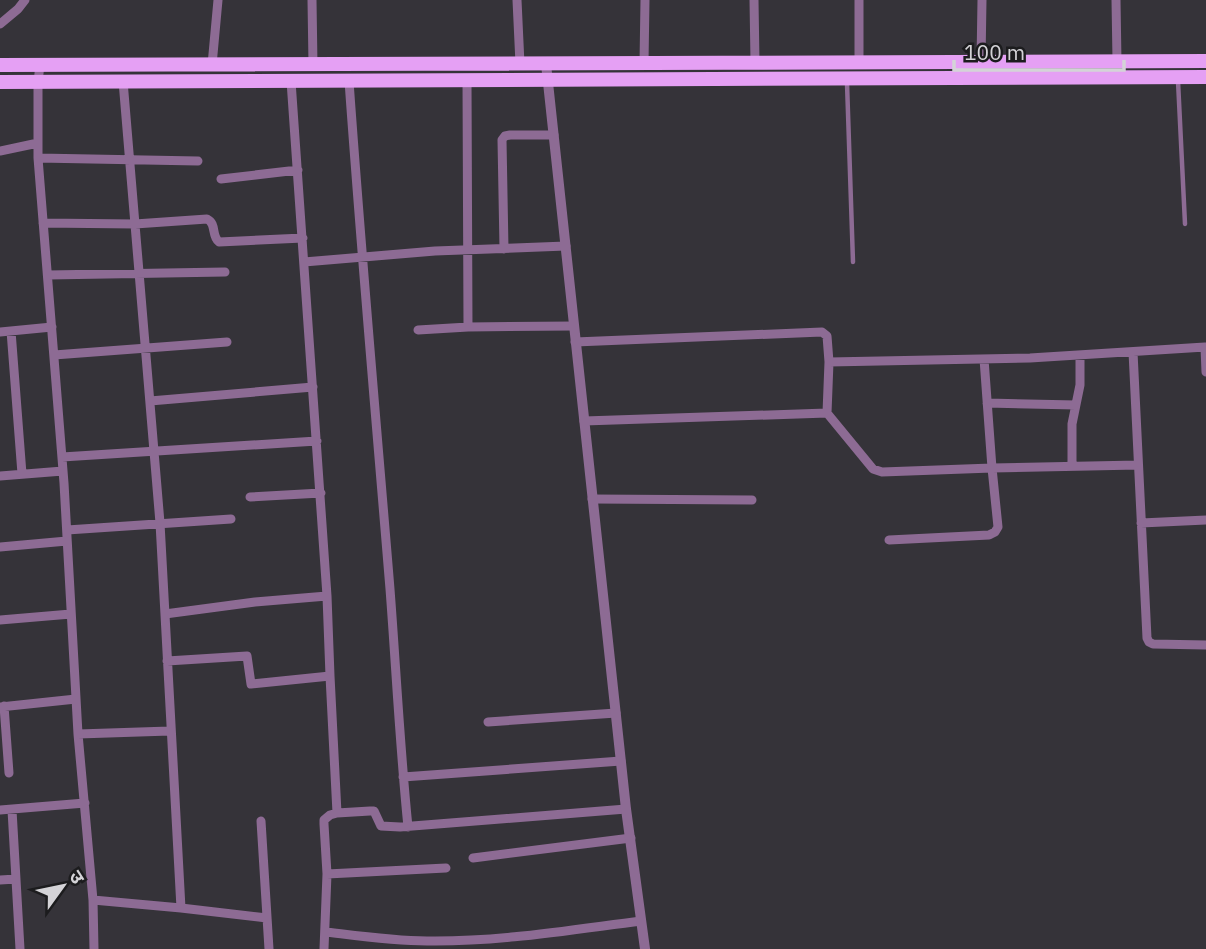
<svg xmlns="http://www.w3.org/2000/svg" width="1206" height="949" font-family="'IBM Plex Sans','Noto Sans Devanagari',sans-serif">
	<rect width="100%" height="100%" fill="#353339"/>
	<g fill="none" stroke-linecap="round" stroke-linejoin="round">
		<path stroke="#8d6b94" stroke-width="4.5" d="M 1178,81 L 1185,224
			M 847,83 L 853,262"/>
		<path stroke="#8d6b94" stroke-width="9" d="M 312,0 L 313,65
			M 517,0 L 520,64
			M 754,0 L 755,62
			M 859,0 L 859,62
			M 1116,0 L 1117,61
			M 0,24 L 18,9 L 25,0
			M 981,61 L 982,0
			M 644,63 L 645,0
			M 40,65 L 38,82 L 38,158 L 64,483 L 78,734 L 93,900 L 94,949
			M 212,65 L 218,0
			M 467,80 L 468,327
			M 123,81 L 160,523 L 181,908
			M 291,81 L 327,596 L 330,676 L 337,813
			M 349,81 C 361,250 376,419 390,589 C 396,668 400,748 408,827
			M 0,151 L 38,143
			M 38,158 L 198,161
			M 221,179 L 298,170
			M 43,223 L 135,224 L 207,219 C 217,224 211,236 219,242 L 303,238
			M 504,249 L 502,140 L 505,136 L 510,135 L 554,135
			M 304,262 L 435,251 L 566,246
			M 48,275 L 225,272
			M 418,330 L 468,327 L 574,326
			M 11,331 L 22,474
			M 0,332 L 52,327
			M 575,342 L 822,332 L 827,336 L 829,362 L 827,413 L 873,469 L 882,472 L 992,468 L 1138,465
			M 1133,352 L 1147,638 L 1149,642 L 1153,644 L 1206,645
			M 54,355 L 227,342
			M 829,362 L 1030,358 L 1205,347 L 1206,372
			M 150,401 L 313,387
			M 987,403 L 1076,405
			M 584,421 L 827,413
			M 62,457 L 317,441
			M 1072,466 L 1072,424 L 1080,385 L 1080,355
			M 0,476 L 63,471
			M 250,497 L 321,493
			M 592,499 L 752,500
			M 1141,523 L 1206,520
			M 67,530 L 231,519
			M 889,540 L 989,535 L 995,532 L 998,527 L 992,468 L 984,359
			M 0,547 L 67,541
			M 165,614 L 255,602 L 327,596
			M 0,620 L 71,614
			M 167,661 L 247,656 L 251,684 L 330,676
			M 4,706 L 9,773
			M 0,707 L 76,699
			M 488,722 L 616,713
			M 78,734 L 170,731
			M 403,777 L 621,761
			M 0,810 L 85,803
			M 12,810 L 20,949
			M 261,821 L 269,949
			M 473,858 L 631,838
			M 327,874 L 446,868
			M 0,880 L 16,879
			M 93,900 L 181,908 L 267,918
			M 326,932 C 359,936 393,941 427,941 C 499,942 570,930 641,921
			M 324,949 L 327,874 L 324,824 L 324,820 L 330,815 L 337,813 L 370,811 L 374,811 L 381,826 L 400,827 L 626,809"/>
		<path stroke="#8d6b94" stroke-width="10" d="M 546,64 L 626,809 L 645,949"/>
		<path stroke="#e5a0f4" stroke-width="14" d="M 0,65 C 402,65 804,62 1206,61
			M 0,82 L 1206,77"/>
	</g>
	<g transform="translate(63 886) rotate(57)" stroke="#1c1c1e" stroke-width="5" paint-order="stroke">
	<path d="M0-5L12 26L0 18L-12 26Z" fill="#d4d3d7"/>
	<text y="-10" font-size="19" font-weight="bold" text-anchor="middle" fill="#d4d3d7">उ</text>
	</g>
	<path d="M954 60v10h170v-10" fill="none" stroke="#d4d3d7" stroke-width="3.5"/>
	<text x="964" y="60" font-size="21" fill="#d4d3d7" stroke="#1c1c1e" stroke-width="5" paint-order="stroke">100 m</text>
</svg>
